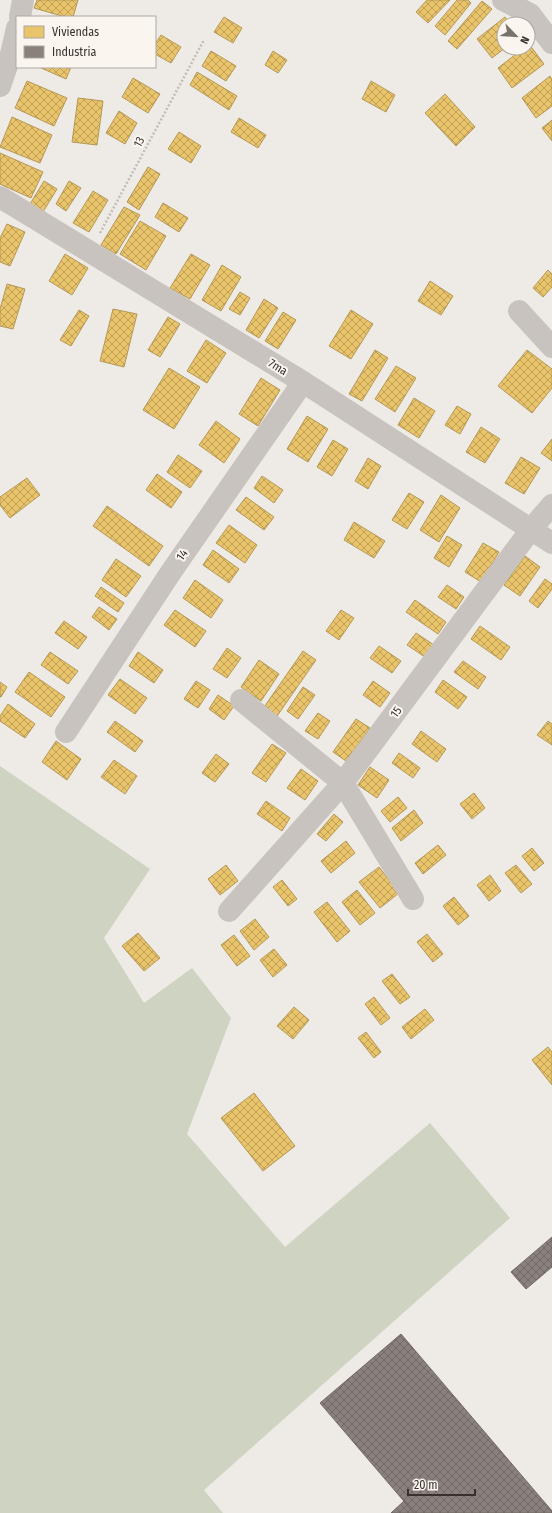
<svg xmlns="http://www.w3.org/2000/svg" width="552" height="1513" font-family="'Fira Sans Condensed',sans-serif">
	<defs>
		<pattern id="homes-cross-hatch" width="8" height="8" patternUnits="userSpaceOnUse"><rect width="8" height="8" fill="#e9c46a"/><path d="M0 0l8 8M0 8l8-8" fill="none" stroke="#bea057"/></pattern>
		<pattern id="industry-cross-hatch" width="8" height="8" patternUnits="userSpaceOnUse"><rect width="8" height="8" fill="#8a817c"/><path d="M0 0l8 8M0 8l8-8" fill="none" stroke="#726a66"/></pattern>
	</defs>
	<rect width="100%" height="100%" fill="#eeebe6"/>
	<path fill="#cfd3c1" d="M 0,766 L 150,869 L 104,938 L 144,1003 L 192,968 L 231,1018 L 187,1134 L 285,1247 L 430,1123 L 510,1218 L 204,1490 L 223,1513 L 0,1513 Z"/>
	<path fill="url(#homes-cross-hatch)" stroke="#b49857" d="M 37,0 L 78,0 L 73,17 L 65,17 L 34,8 Z
		M 427,0 L 450,0 L 428,23 L 416,12 Z
		M 457,0 L 468,0 L 471,3 L 445,35 L 435,26 Z
		M 482,1 L 492,9 L 457,49 L 448,41 Z
		M 224,17 L 242,28 L 233,43 L 214,32 Z
		M 505,17 L 510,24 L 504,24 L 505,48 L 492,58 L 477,39 Z
		M 161,35 L 181,47 L 171,63 L 155,54 L 155,44 Z
		M 529,44 L 544,64 L 512,88 L 498,68 L 524,48 L 528,48 Z
		M 211,51 L 236,66 L 226,81 L 202,66 Z
		M 273,51 L 287,60 L 278,73 L 265,65 Z
		M 39,67 L 71,67 L 66,79 Z
		M 197,72 L 237,96 L 229,110 L 190,85 Z
		M 550,76 L 552,80 L 552,106 L 536,118 L 522,98 Z
		M 133,78 L 160,94 L 148,113 L 122,97 Z
		M 27,81 L 67,98 L 54,126 L 15,108 Z
		M 371,81 L 395,95 L 386,112 L 362,99 Z
		M 445,94 L 475,127 L 456,146 L 425,113 Z
		M 78,98 L 103,101 L 97,145 L 72,142 Z
		M 119,111 L 137,123 L 125,144 L 106,133 Z
		M 12,117 L 52,135 L 40,163 L 0,147 Z
		M 239,118 L 266,135 L 258,148 L 231,132 Z
		M 552,120 L 552,141 L 542,128 Z
		M 179,132 L 201,146 L 191,163 L 168,149 Z
		M 0,153 L 43,172 L 31,198 L 0,184 Z
		M 148,167 L 160,174 L 139,210 L 127,202 Z
		M 44,181 L 57,189 L 43,212 L 30,204 Z
		M 69,181 L 81,188 L 66,211 L 56,204 Z
		M 93,191 L 108,200 L 89,232 L 73,223 Z
		M 163,203 L 188,218 L 179,232 L 155,217 Z
		M 124,207 L 140,215 L 116,254 L 101,245 Z
		M 140,221 L 166,236 L 146,270 L 120,254 Z
		M 7,224 L 25,232 L 10,266 L 0,262 L 0,238 Z
		M 65,254 L 88,268 L 72,295 L 49,281 Z
		M 191,254 L 210,265 L 190,299 L 170,288 Z
		M 222,265 L 241,277 L 221,311 L 202,300 Z
		M 548,270 L 552,274 L 552,287 L 543,297 L 533,288 Z
		M 430,281 L 453,296 L 441,315 L 418,301 Z
		M 7,284 L 25,289 L 13,329 L 0,326 L 0,309 Z
		M 240,292 L 250,298 L 240,315 L 229,309 Z
		M 264,299 L 278,308 L 259,338 L 246,330 Z
		M 113,309 L 137,314 L 124,367 L 100,361 Z
		M 79,310 L 89,316 L 71,346 L 60,340 Z
		M 351,310 L 373,324 L 351,359 L 329,346 Z
		M 283,312 L 296,320 L 278,349 L 265,341 Z
		M 168,317 L 180,324 L 160,357 L 148,350 Z
		M 206,340 L 226,353 L 207,383 L 187,371 Z
		M 375,350 L 388,358 L 362,401 L 349,394 Z
		M 527,350 L 552,369 L 552,388 L 532,413 L 498,386 Z
		M 396,366 L 416,378 L 395,412 L 375,399 Z
		M 169,368 L 200,387 L 174,429 L 143,410 Z
		M 261,378 L 280,390 L 258,426 L 239,414 Z
		M 414,398 L 435,411 L 419,438 L 398,425 Z
		M 457,406 L 471,414 L 460,434 L 445,425 Z
		M 307,416 L 328,429 L 308,462 L 287,449 Z
		M 216,421 L 240,439 L 224,463 L 199,445 Z
		M 481,427 L 500,439 L 485,463 L 466,452 Z
		M 552,439 L 552,461 L 541,453 Z
		M 333,440 L 348,449 L 332,476 L 317,467 Z
		M 178,455 L 202,471 L 190,488 L 167,472 Z
		M 521,457 L 540,468 L 524,494 L 505,483 Z
		M 368,458 L 381,466 L 368,489 L 355,481 Z
		M 157,474 L 182,492 L 171,508 L 146,490 Z
		M 262,476 L 283,490 L 274,503 L 254,488 Z
		M 27,478 L 40,495 L 10,518 L 0,505 L 0,497 Z
		M 409,493 L 424,502 L 407,529 L 392,520 Z
		M 441,495 L 460,508 L 439,542 L 420,530 Z
		M 246,497 L 274,517 L 264,530 L 236,510 Z
		M 107,506 L 163,546 L 149,566 L 93,526 Z
		M 354,522 L 385,541 L 374,558 L 344,540 Z
		M 229,525 L 257,545 L 245,563 L 216,543 Z
		M 447,536 L 462,545 L 449,567 L 434,558 Z
		M 483,543 L 499,552 L 481,582 L 465,572 Z
		M 213,550 L 239,569 L 229,583 L 203,565 Z
		M 525,556 L 540,567 L 520,596 L 504,585 Z
		M 116,559 L 141,576 L 126,597 L 102,580 Z
		M 545,579 L 552,584 L 552,589 L 538,608 L 529,601 Z
		M 195,580 L 223,600 L 211,618 L 183,598 Z
		M 447,585 L 464,597 L 456,609 L 438,597 Z
		M 101,587 L 124,603 L 118,612 L 95,596 Z
		M 415,600 L 446,622 L 438,634 L 406,612 Z
		M 99,607 L 117,619 L 109,630 L 92,617 Z
		M 175,610 L 206,631 L 195,647 L 164,625 Z
		M 341,610 L 354,618 L 339,640 L 326,631 Z
		M 64,621 L 87,637 L 78,649 L 55,633 Z
		M 480,626 L 510,647 L 501,660 L 471,639 Z
		M 416,633 L 434,645 L 425,657 L 407,645 Z
		M 379,646 L 401,661 L 392,673 L 370,658 Z
		M 227,648 L 241,658 L 227,678 L 213,669 Z
		M 303,651 L 316,660 L 275,719 L 262,710 Z
		M 50,652 L 78,671 L 68,684 L 41,665 Z
		M 138,652 L 163,670 L 154,683 L 129,666 Z
		M 259,660 L 279,674 L 261,701 L 241,687 Z
		M 463,661 L 486,677 L 478,689 L 454,672 Z
		M 29,672 L 65,697 L 51,717 L 15,692 Z
		M 120,679 L 147,698 L 135,714 L 108,695 Z
		M 443,680 L 467,697 L 458,709 L 435,692 Z
		M 196,681 L 210,690 L 198,708 L 184,699 Z
		M 373,681 L 390,693 L 380,707 L 363,695 Z
		M 0,682 L 7,687 L 1,697 L 0,697 Z
		M 303,687 L 315,695 L 298,719 L 287,711 Z
		M 218,695 L 234,706 L 224,720 L 209,709 Z
		M 8,704 L 35,724 L 25,738 L 0,721 L 0,716 Z
		M 318,713 L 330,721 L 318,739 L 305,731 Z
		M 356,719 L 370,728 L 346,761 L 333,752 Z
		M 115,721 L 143,741 L 135,752 L 107,732 Z
		M 548,721 L 552,724 L 552,745 L 537,735 Z
		M 421,731 L 446,749 L 437,762 L 412,744 Z
		M 56,741 L 81,759 L 67,780 L 42,762 Z
		M 272,744 L 286,753 L 266,782 L 252,773 Z
		M 399,753 L 420,768 L 413,778 L 392,763 Z
		M 216,754 L 229,764 L 215,782 L 202,773 Z
		M 114,760 L 137,776 L 125,794 L 101,777 Z
		M 370,767 L 389,780 L 377,798 L 358,785 Z
		M 301,769 L 318,781 L 305,800 L 287,788 Z
		M 474,793 L 485,808 L 472,819 L 460,804 Z
		M 398,797 L 407,808 L 390,822 L 381,811 Z
		M 266,801 L 290,818 L 282,831 L 257,814 Z
		M 414,810 L 423,823 L 401,841 L 392,828 Z
		M 334,814 L 343,822 L 326,841 L 317,834 Z
		M 346,841 L 355,853 L 331,873 L 321,861 Z
		M 438,845 L 446,855 L 423,874 L 415,863 Z
		M 532,848 L 544,863 L 534,871 L 522,856 Z
		M 226,865 L 238,881 L 220,895 L 208,879 Z
		M 516,865 L 532,884 L 521,893 L 505,873 Z
		M 379,867 L 399,893 L 380,908 L 359,882 Z
		M 490,875 L 501,891 L 489,901 L 477,885 Z
		M 282,880 L 297,899 L 288,906 L 273,887 Z
		M 357,890 L 375,913 L 360,925 L 342,902 Z
		M 454,897 L 469,916 L 458,925 L 443,906 Z
		M 327,902 L 350,931 L 337,942 L 314,912 Z
		M 255,919 L 269,937 L 254,950 L 240,931 Z
		M 138,933 L 160,958 L 144,971 L 122,946 Z
		M 427,934 L 443,954 L 433,962 L 417,942 Z
		M 234,935 L 250,956 L 237,966 L 221,945 Z
		M 274,949 L 287,965 L 273,977 L 260,960 Z
		M 392,974 L 410,997 L 400,1004 L 382,981 Z
		M 374,997 L 390,1018 L 381,1025 L 365,1004 Z
		M 294,1007 L 309,1020 L 293,1039 L 277,1026 Z
		M 425,1009 L 434,1020 L 411,1039 L 402,1027 Z
		M 366,1032 L 381,1052 L 374,1058 L 358,1038 Z
		M 548,1047 L 552,1052 L 552,1085 L 532,1060 Z
		M 254,1093 L 295,1146 L 263,1171 L 221,1118 Z"/>
	<path fill="url(#industry-cross-hatch)" stroke="#726964" d="M 552,1237 L 552,1267 L 526,1289 L 511,1272 Z
		M 401,1334 L 552,1511 L 552,1513 L 414,1513 L 320,1403 Z
		M 404,1501 L 414,1513 L 391,1513 Z"/>
	<g fill="none" stroke-linecap="round" stroke-linejoin="round">
		<path stroke="#c1bcb7" stroke-width="2.5" stroke-dasharray="2 2" stroke-linecap="butt" d="M 100,233 L 204,40"/>
		<path stroke="#c8c3bf" stroke-width="22" d="M 503,0 L 530,14 L 552,43
			M 20,17 L 23,0
			M 0,86 L 11,54 L 17,28
			M 0,197 L 303,382 L 552,543
			M 519,311 L 552,347
			M 241,700 L 343,783 L 413,899
			M 66,732 L 171,572 L 303,382
			M 229,911 L 343,783 L 532,528 L 552,505"/>
	</g>
	<g text-anchor="middle" stroke-width="4" stroke-linejoin="round" paint-order="stroke">
		<g font-size="12" fill="#39312c" stroke="#faf5ef">
			<text transform="translate(139 142) rotate(-62)" y="4">13</text>
			<text transform="translate(278 367) rotate(32)" y="4">7ma</text>
			<text transform="translate(182 555) rotate(-55)" y="4">14</text>
			<text transform="translate(396 712) rotate(-54)" y="4">15</text>
		</g>
	</g>
	<rect x="16" y="16" width="140" height="52" fill="#faf5ef" stroke="#ada7a1"/>
	<rect x="24" y="26" width="20" height="12" fill="#e9c46a" stroke="#ada7a1"/>
	<text x="52" y="36" font-size="12" fill="#39312c">Viviendas</text>
	<rect x="24" y="46" width="20" height="12" fill="#8a817c" stroke="#ada7a1"/>
	<text x="52" y="56" font-size="12" fill="#39312c">Industria</text>
	<g transform="translate(516 36) rotate(115)"><circle r="19" fill="#faf5ef" stroke="#ada7a1"/>
	<path d="M0-3L7 15L0 10L-7 15Z" fill="#78726d"/>
	<text y="-6" font-size="11" font-weight="bold" text-anchor="middle" fill="#39312c">N</text>
	</g>
	<path d="M408 1489v6h67v-6" fill="none" stroke="#39312c" stroke-width="2"/>
	<text x="414" y="1489" font-size="12" fill="#39312c" stroke="#faf5ef" stroke-width="3" paint-order="stroke">20 m</text>
</svg>
